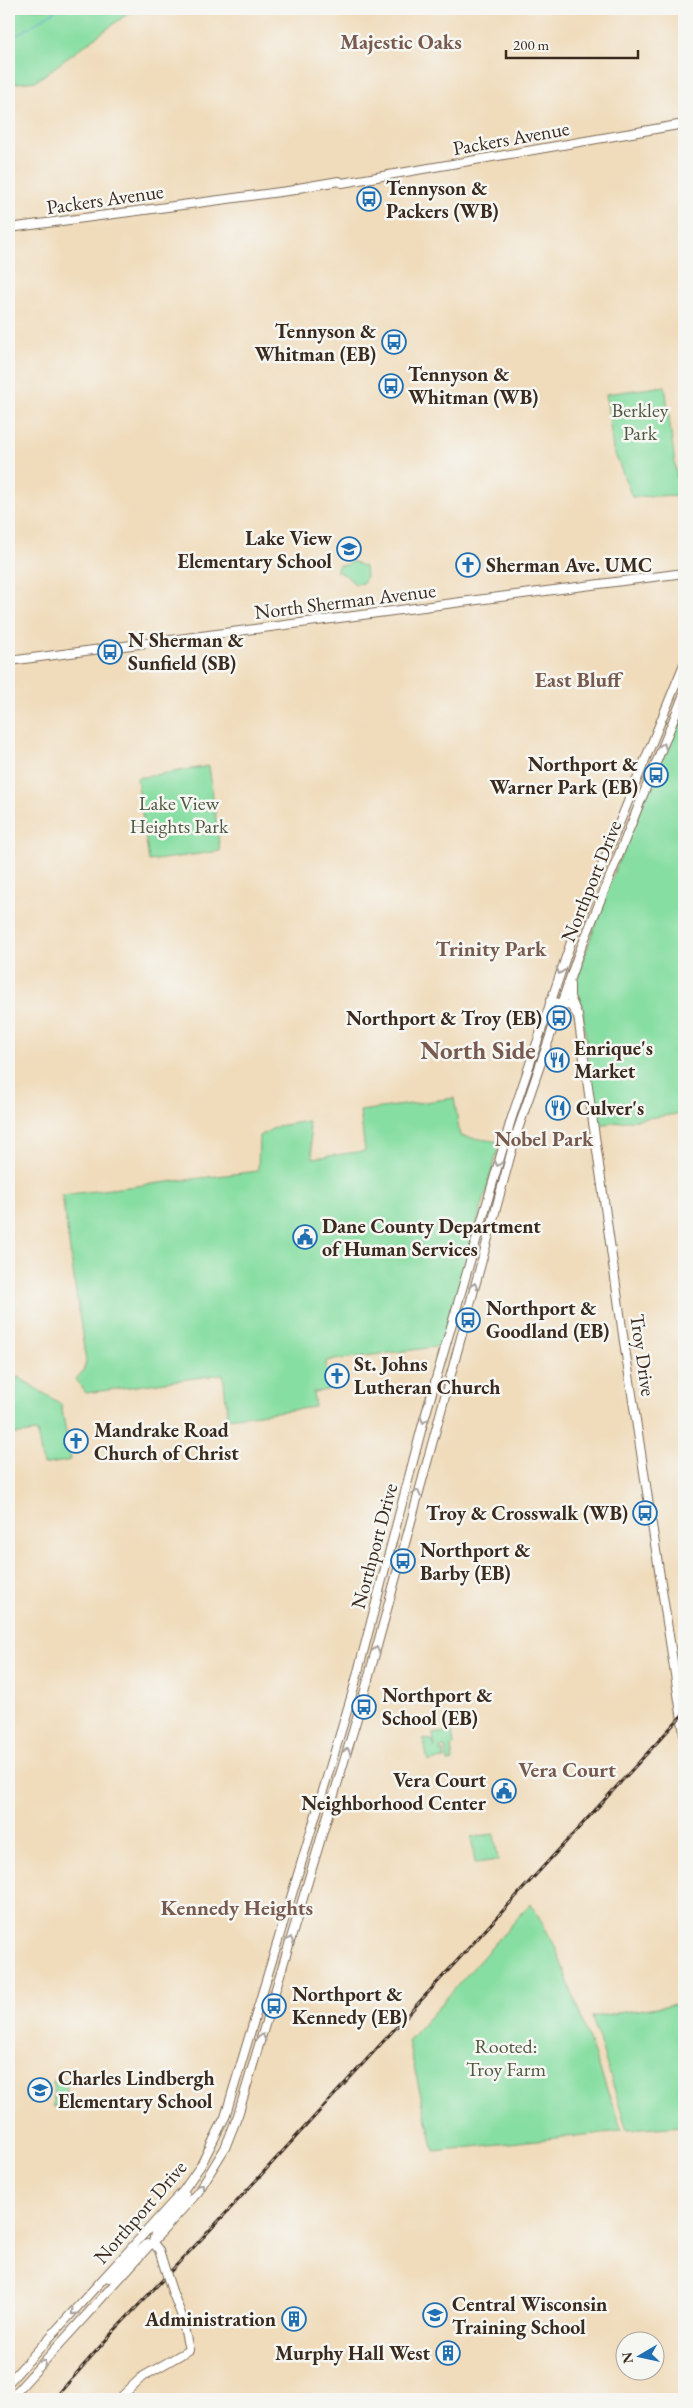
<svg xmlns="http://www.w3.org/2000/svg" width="693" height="2408" font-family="'EB Garamond',serif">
	<rect width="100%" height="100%" fill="#f6f6f2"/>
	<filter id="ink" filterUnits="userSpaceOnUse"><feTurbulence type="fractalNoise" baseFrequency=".02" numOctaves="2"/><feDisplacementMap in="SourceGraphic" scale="10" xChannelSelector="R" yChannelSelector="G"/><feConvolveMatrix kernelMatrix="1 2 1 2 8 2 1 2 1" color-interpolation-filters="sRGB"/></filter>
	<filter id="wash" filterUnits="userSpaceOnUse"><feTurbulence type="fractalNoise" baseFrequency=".0096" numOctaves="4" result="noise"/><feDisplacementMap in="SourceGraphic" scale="20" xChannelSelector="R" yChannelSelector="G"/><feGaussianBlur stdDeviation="1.12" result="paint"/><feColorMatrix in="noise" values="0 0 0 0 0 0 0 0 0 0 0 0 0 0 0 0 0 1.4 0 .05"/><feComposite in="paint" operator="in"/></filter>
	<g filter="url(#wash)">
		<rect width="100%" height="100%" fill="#f0dcbb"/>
		<path fill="#87dea2" stroke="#618460" d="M 9,9 L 134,9 L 36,81 L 9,84 Z
			M 665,386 L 679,495 L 632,497 L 613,449 L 606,394 Z
			M 352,561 L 365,567 L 366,576 L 363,583 L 355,584 L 345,575 L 336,571 L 339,565 L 347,565 Z
			M 684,702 L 684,1113 L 597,1125 L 582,1007 L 573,989 L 609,885 Z
			M 209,766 L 220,851 L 149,861 L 137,778 Z
			M 454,1098 L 460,1136 L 500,1142 L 443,1346 L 326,1361 L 328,1390 L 313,1392 L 315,1407 L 228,1418 L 223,1374 L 86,1393 L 76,1379 L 83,1371 L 86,1362 L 62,1195 L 258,1171 L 259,1136 L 278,1126 L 308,1121 L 313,1158 L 365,1151 L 360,1111 Z
			M 18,1377 L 61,1404 L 71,1460 L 43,1465 L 37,1432 L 9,1435 L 9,1388 Z
			M 452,1731 L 454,1746 L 451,1747 L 453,1761 L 448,1762 L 445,1747 L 440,1748 L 440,1751 L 443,1750 L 445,1759 L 428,1761 L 423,1739 L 432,1740 L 435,1748 L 433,1734 Z
			M 494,1834 L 498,1860 L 475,1863 L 471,1837 Z
			M 531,1903 L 555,1946 L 622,2131 L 434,2151 L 408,2041 Z
			M 683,2000 L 684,2000 L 684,2126 L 627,2130 L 592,2017 L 683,2003 Z
			M 66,2080 L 68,2105 L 54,2107 L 53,2081 Z"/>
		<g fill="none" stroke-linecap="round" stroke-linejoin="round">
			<path stroke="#5ba3d2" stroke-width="1" d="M 9,40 L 58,9"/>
		</g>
	</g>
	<g filter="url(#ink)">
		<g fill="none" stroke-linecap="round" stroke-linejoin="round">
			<g stroke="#7a6855" stroke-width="10">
				<path id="secondary" d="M 9,228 L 295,190 L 298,188 L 339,181 L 342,183 L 684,124
					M 9,661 L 684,573
					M 550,1001 L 571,1006 L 578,1016 L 624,1342 L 684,1733
					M 153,2243 L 159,2250 L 163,2263
					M 119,2399 L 142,2377 L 189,2350 L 181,2314 L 172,2291"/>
			</g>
			<g stroke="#7a6855" stroke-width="10">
				<path id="primary" d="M 570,985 L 570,997 L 578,1016
					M 153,2243 L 155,2233 L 173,2214 L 185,2194
					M 109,2278 L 147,2244
					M 9,2382 L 183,2191 L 201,2165 L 225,2117 L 353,1691 L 422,1427 L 511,1120 L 571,942 L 684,664
					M 10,2399 L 198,2192 L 225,2148 L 238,2115 L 363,1698 L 516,1135 L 577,958 L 684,694"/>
			</g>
			<use href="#secondary" stroke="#fff" stroke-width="8"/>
			<use href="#primary" stroke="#fff" stroke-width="8"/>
			<g stroke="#3b2a1e" stroke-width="3">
				<path id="rail" d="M 54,2399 L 113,2332 L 228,2211 L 684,1713"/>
			</g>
			<use href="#rail" stroke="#f6f6f2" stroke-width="1" stroke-dasharray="4" stroke-linecap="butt"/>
			<g stroke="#7a6855" stroke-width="10" stroke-linecap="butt">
				<path id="secondary-bridge" d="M 163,2263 L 172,2291"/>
			</g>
			<use href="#secondary-bridge" stroke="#fff" stroke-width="8"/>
		</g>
		<defs><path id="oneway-chevron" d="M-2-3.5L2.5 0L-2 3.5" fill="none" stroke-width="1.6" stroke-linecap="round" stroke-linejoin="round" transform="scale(1.25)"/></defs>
		<g stroke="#a79f9a">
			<use href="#oneway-chevron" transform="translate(663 746) rotate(-68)"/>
			<use href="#oneway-chevron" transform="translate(560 971) rotate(109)"/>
			<use href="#oneway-chevron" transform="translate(498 1163) rotate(106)"/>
			<use href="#oneway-chevron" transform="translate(474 1286) rotate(-75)"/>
			<use href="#oneway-chevron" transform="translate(424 1420) rotate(106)"/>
			<use href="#oneway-chevron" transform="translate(417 1493) rotate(-75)"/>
			<use href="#oneway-chevron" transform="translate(376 1650) rotate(-75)"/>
			<use href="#oneway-chevron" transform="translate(347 1751) rotate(-73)"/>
			<use href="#oneway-chevron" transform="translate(290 1940) rotate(-73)"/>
			<use href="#oneway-chevron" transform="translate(262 2037) rotate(-74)"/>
			<use href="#oneway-chevron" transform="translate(201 2187) rotate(-55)"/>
			<use href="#oneway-chevron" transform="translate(74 2312) rotate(133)"/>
			<use href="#oneway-chevron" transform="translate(43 2363) rotate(-47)"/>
		</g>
	</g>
	<defs>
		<g id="bus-ring" transform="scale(1.25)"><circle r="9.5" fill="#f6f6f2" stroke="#1f6fb2" stroke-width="1.5"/><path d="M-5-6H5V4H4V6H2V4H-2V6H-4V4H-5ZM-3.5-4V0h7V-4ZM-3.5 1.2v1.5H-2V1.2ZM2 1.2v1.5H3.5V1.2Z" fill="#1f6fb2"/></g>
		<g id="school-ring" transform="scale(1.25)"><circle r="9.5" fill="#f6f6f2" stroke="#1f6fb2" stroke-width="1.5"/><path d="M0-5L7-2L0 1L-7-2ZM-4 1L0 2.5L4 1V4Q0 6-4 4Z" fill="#1f6fb2"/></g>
		<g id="church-ring" transform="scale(1.25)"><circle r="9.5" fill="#f6f6f2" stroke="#1f6fb2" stroke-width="1.5"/><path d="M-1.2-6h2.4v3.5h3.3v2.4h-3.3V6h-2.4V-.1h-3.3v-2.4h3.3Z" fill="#1f6fb2"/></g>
		<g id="restaurant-ring" transform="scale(1.25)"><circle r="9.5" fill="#f6f6f2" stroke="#1f6fb2" stroke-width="1.5"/><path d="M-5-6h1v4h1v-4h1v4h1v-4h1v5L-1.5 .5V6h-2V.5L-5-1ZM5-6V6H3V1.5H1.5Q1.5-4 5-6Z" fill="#1f6fb2"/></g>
		<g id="civic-ring" transform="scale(1.25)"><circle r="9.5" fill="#f6f6f2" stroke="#1f6fb2" stroke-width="1.5"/><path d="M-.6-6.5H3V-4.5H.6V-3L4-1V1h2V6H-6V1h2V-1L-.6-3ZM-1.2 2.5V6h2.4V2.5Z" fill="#1f6fb2"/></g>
		<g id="building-ring" transform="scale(1.25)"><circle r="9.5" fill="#f6f6f2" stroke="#1f6fb2" stroke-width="1.5"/><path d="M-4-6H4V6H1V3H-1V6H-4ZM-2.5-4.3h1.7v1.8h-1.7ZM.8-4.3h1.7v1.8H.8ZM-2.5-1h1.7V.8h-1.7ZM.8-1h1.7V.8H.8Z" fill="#1f6fb2"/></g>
	</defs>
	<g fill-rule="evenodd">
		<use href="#bus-ring" x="369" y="199"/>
		<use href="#bus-ring" x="394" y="342"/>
		<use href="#bus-ring" x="391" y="386"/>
		<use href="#school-ring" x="349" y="549"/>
		<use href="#church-ring" x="468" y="565"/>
		<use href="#bus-ring" x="110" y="652"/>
		<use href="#bus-ring" x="656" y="775"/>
		<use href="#bus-ring" x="559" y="1018"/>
		<use href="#restaurant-ring" x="557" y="1060"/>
		<use href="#restaurant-ring" x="558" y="1108"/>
		<use href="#civic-ring" x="305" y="1237"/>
		<use href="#bus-ring" x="468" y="1320"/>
		<use href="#church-ring" x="337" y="1376"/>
		<use href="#church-ring" x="76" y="1441"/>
		<use href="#bus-ring" x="645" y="1513"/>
		<use href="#bus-ring" x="403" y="1561"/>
		<use href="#bus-ring" x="364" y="1707"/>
		<use href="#civic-ring" x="504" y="1791"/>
		<use href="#bus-ring" x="274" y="2006"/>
		<use href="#school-ring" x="40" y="2090"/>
		<use href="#school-ring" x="435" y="2315"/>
		<use href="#building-ring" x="294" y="2319"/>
		<use href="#building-ring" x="448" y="2353"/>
	</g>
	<g text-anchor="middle" stroke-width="5" stroke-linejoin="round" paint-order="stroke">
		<g font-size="20" fill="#3b2a1e" stroke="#f6f6f2">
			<text transform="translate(511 138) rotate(-10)" y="7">Packers Avenue</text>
			<text transform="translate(105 199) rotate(-8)" y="7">Packers Avenue</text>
			<text transform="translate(345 601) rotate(-7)" y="7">North Sherman Avenue</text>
			<text transform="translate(591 881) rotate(-68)" y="7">Northport Drive</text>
			<text transform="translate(643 1355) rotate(82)" y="7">Troy Drive</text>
			<text transform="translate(374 1546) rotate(-75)" y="7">Northport Drive</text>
			<text transform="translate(140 2212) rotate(-49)" y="7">Northport Drive</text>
		</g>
		<g font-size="20" font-weight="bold" fill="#3b2a1e" stroke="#f6f6f2" text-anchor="start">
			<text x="386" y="195">Tennyson &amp;<tspan x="386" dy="23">Packers (WB)</tspan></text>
			<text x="376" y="338" text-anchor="end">Tennyson &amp;<tspan x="376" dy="23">Whitman (EB)</tspan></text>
			<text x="408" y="381">Tennyson &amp;<tspan x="408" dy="23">Whitman (WB)</tspan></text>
			<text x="332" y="545" text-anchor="end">Lake View<tspan x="332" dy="23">Elementary School</tspan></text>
			<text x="486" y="572">Sherman Ave. UMC</text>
			<text x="128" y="647">N Sherman &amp;<tspan x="128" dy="23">Sunfield (SB)</tspan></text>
			<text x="638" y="771" text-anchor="end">Northport &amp;<tspan x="638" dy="23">Warner Park (EB)</tspan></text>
			<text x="542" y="1025" text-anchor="end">Northport &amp; Troy (EB)</text>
			<text x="574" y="1055">Enrique's<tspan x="574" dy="23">Market</tspan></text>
			<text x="576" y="1115">Culver's</text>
			<text x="322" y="1233">Dane County Department<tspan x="322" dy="23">of Human Services</tspan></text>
			<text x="486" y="1315">Northport &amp;<tspan x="486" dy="23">Goodland (EB)</tspan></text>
			<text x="354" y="1371">St. Johns<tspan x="354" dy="23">Lutheran Church</tspan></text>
			<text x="94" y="1437">Mandrake Road<tspan x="94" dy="23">Church of Christ</tspan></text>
			<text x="628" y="1520" text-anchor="end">Troy &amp; Crosswalk (WB)</text>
			<text x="420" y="1557">Northport &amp;<tspan x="420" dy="23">Barby (EB)</tspan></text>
			<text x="382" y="1702">Northport &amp;<tspan x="382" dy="23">School (EB)</tspan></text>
			<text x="486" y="1787" text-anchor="end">Vera Court<tspan x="486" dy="23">Neighborhood Center</tspan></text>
			<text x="292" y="2001">Northport &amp;<tspan x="292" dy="23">Kennedy (EB)</tspan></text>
			<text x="58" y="2085">Charles Lindbergh<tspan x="58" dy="23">Elementary School</tspan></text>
			<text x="452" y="2311">Central Wisconsin<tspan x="452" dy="23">Training School</tspan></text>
			<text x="276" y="2326" text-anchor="end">Administration</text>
			<text x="430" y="2360" text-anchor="end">Murphy Hall West</text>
		</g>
		<g font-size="20" fill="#4e573f" stroke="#f6f6f2">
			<text x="640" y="417">Berkley<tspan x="640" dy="23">Park</tspan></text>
			<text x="179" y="810">Lake View<tspan x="179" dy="23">Heights Park</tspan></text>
			<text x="506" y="2053">Rooted:<tspan x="506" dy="23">Troy Farm</tspan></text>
		</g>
		<g font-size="21" font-weight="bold" fill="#785a4f" stroke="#f6f6f2">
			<text x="401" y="49">Majestic Oaks</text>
			<text x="578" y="687">East Bluff</text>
			<text x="491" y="956">Trinity Park</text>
			<text x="544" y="1146">Nobel Park</text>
			<text x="567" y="1777">Vera Court</text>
			<text x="237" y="1915">Kennedy Heights</text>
		</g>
		<g font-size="25" font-weight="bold" fill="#785a4f" stroke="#f6f6f2">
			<text x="478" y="1059">North Side</text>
		</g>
	</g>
	<rect width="693" height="2408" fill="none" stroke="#f6f6f2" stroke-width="30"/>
	<g transform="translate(640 2356) rotate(261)"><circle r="24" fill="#f6f6f2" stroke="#aba49d"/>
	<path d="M0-4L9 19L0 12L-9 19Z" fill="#1f6fb2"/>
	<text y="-8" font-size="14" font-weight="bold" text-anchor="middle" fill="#3b2a1e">N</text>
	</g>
	<path d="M506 50v8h132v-8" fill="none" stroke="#3b2a1e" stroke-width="2.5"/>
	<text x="513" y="50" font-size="15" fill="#3b2a1e" stroke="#f6f6f2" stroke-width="4" paint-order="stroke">200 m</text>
</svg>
